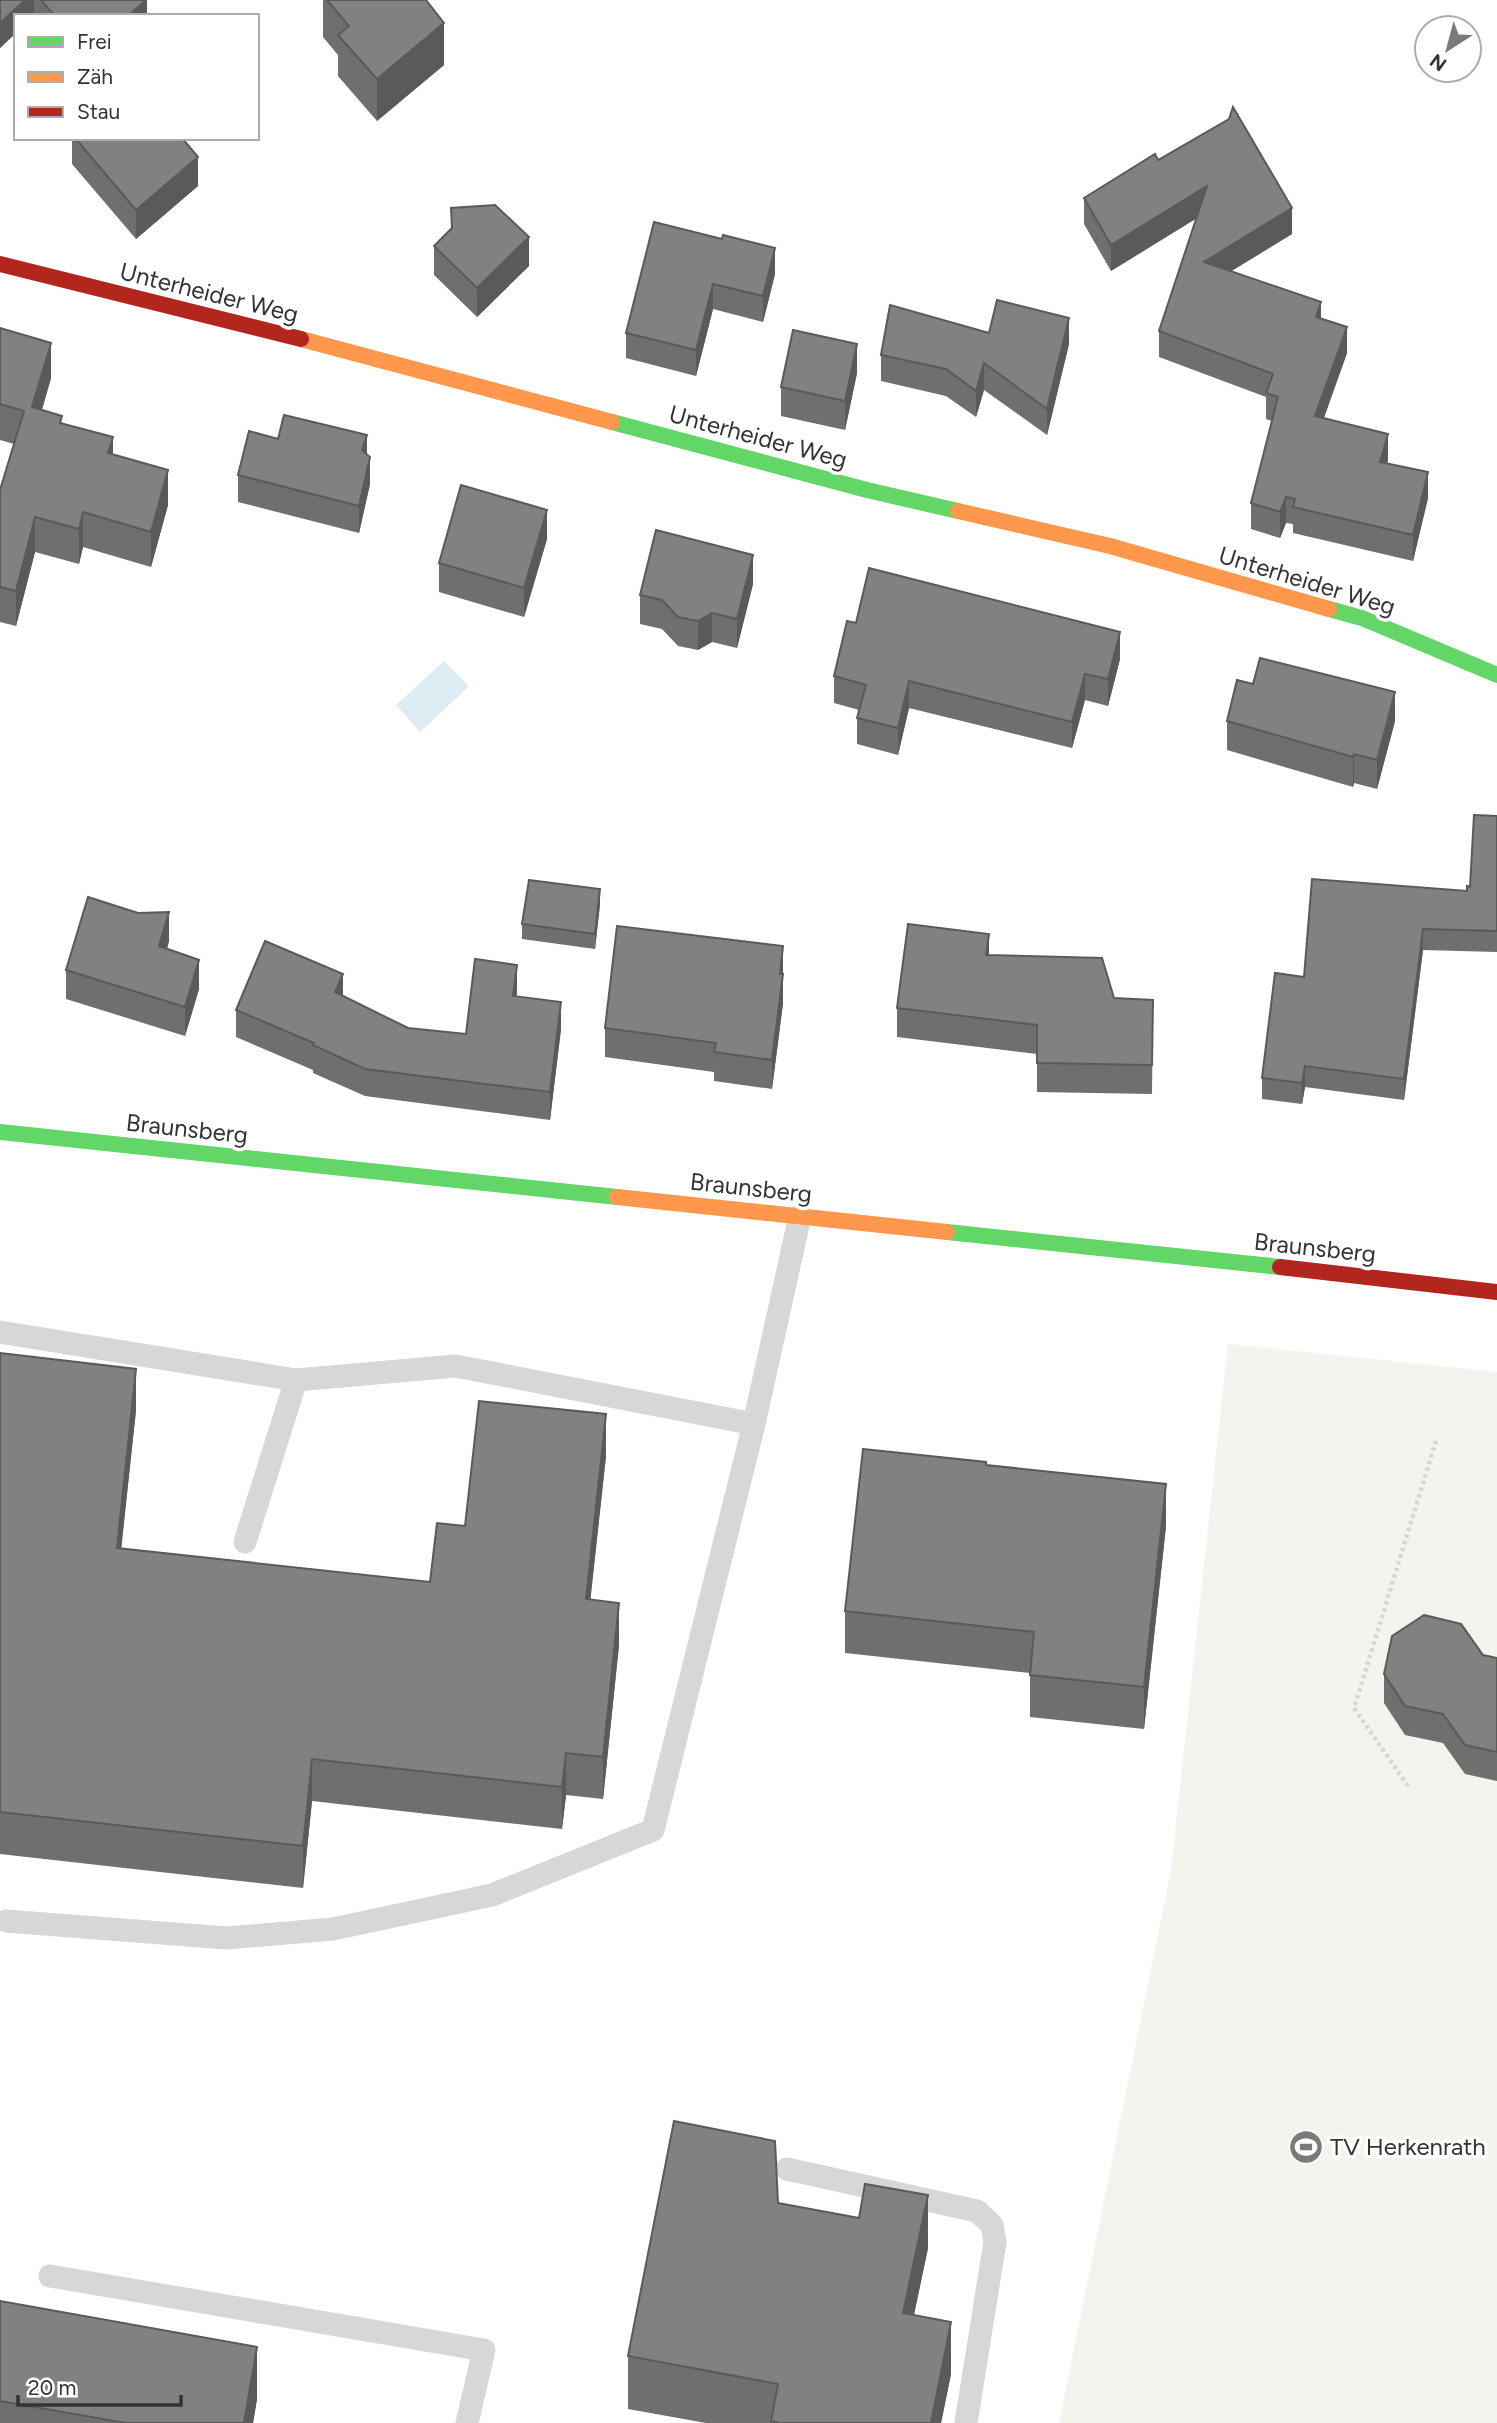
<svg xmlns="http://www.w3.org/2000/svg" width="1497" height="2423" font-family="Figtree,sans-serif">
	<rect width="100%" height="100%" fill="#fff"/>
	<path fill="#f1f5ed" d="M 1228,1344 L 1497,1372 L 1497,2423 L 1059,2423 L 1171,1870 Z"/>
	<path fill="#ddebf3" d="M 444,661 L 469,686 L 420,732 L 396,705 Z"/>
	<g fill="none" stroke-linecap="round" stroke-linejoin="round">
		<path stroke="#d6d6d6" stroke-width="4.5" stroke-dasharray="3.5 3.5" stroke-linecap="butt" d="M 1408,1786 L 1354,1708 L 1436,1441"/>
		<path stroke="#d7d7d7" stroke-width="23" d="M 0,1332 L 296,1380
			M 245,1542 L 296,1380 L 456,1366 L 754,1424
			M 6,1921 L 227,1938 L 333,1929 L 492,1895 L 653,1830 L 754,1424 L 800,1216
			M 787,2169 L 977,2211 L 992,2225 L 995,2242 L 966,2423
			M 50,2276 L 484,2350 L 467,2423"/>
		<path stroke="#63d668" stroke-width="16" d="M 612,422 L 867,490 L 958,511
			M 1329,609 L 1362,618 L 1497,675
			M 0,1132 L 617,1197
			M 947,1232 L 1280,1267"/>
		<path stroke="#ff974d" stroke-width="16" d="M 301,339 L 612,422
			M 958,511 L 1110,546 L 1329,609
			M 617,1197 L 947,1232"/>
		<path stroke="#b3261e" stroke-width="16" d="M 0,264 L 301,339
			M 1280,1267 L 1497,1292"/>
	</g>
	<path fill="#6f6f6f" d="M 0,0 L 147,0 L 147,16 L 16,16 L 16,33 L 0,48 Z
		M 323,0 L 426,0 L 444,65 L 377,121 L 338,76 L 338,55 L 323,37 Z
		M 72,138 L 182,138 L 198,186 L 136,239 L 72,164 Z
		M 1158,160 L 1292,234 L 1231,271 L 1321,319 L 1347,353 L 1324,418 L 1388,460 L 1387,463 L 1428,498 L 1413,561 L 1293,533 L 1293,524 L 1286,523 L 1280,538 L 1251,529 L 1251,503 L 1272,421 L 1266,419 L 1266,397 L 1159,357 L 1159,331 L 1196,218 L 1111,271 L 1084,224 L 1084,198 Z
		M 654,222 L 775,274 L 763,322 L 713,309 L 696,376 L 626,358 L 626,333 Z
		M 434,246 L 529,266 L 477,317 L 434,275 Z
		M 0,328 L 51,378 L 42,410 L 113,454 L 168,505 L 151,567 L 83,547 L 79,564 L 35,552 L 16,626 L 0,622 L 0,490 L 14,444 L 0,440 Z
		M 989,333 L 1069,344 L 1047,435 L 984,390 L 976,417 L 946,396 L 881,381 L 881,355 Z
		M 857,373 L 845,430 L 781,416 L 781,387 Z
		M 278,439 L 367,454 L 370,484 L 359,533 L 238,502 L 238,475 Z
		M 547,539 L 524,617 L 439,592 L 439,563 Z
		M 753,584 L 737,648 L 712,642 L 698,650 L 678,646 L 662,629 L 640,624 L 640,595 Z
		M 1120,659 L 1108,706 L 1085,700 L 1072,748 L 909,708 L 898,755 L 857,744 L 857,718 L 859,710 L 834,703 L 834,676 Z
		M 1227,721 L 1395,721 L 1377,789 L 1354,783 L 1353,787 L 1227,750 Z
		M 1497,816 L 1497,952 L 1423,950 L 1404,1100 L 1305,1087 L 1302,1104 L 1262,1099 L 1262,1078 L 1304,977 L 1467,891 L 1470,887 Z
		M 600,904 L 595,949 L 522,939 L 522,924 Z
		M 169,941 L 167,949 L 199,989 L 185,1036 L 66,999 L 66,970 Z
		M 783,946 L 783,1003 L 772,1089 L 714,1081 L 714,1072 L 605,1057 L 605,1028 Z
		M 989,955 L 1114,998 L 1153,1000 L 1152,1094 L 1037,1092 L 1037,1054 L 897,1037 L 897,1008 Z
		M 517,992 L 516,996 L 561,1029 L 550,1120 L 365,1096 L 313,1073 L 313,1070 L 236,1037 L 236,1010 L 343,996 L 408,1028 L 466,1034 Z
		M 0,1353 L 136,1410 L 121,1548 L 430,1582 L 465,1526 L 606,1456 L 590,1600 L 619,1645 L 603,1799 L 566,1795 L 562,1829 L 312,1801 L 303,1888 L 0,1854 Z
		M 986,1465 L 1166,1526 L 1144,1729 L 1030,1717 L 1030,1673 L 845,1653 L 845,1611 Z
		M 1483,1655 L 1497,1658 L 1497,1781 L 1465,1774 L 1443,1743 L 1405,1735 L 1384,1703 L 1384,1674 Z
		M 928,2248 L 914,2315 L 951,2374 L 941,2423 L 706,2423 L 628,2409 L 628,2356 Z
		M 0,2301 L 257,2399 L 253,2423 L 0,2423 Z"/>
	<path fill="#5a5a5a" d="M 25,0 L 34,0 L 34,16 L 16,16 L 16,33 L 0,48 L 0,23 Z
		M 146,0 L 147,0 L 147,16 L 128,16 Z
		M 444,23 L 444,65 L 377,121 L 377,79 Z
		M 198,157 L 198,186 L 136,239 L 136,210 Z
		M 1207,186 L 1207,212 L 1111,271 L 1111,245 Z
		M 1292,208 L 1292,234 L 1204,288 L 1204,262 Z
		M 529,237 L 529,266 L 477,317 L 477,288 Z
		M 775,248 L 775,274 L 763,322 L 763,296 Z
		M 713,284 L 713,309 L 696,376 L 696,350 Z
		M 1321,302 L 1321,328 L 1316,317 Z
		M 1069,318 L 1069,344 L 1047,435 L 1047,409 Z
		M 1347,327 L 1347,353 L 1315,442 L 1315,416 Z
		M 51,343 L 51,378 L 32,443 L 32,407 Z
		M 857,344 L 857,373 L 845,430 L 845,401 Z
		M 984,363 L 984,390 L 976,417 L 976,391 Z
		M 1388,434 L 1388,460 L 1380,488 L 1380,462 Z
		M 367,435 L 367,462 L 362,450 Z
		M 113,437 L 113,473 L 108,453 Z
		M 370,457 L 370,484 L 359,533 L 359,506 Z
		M 168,470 L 168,505 L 151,567 L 151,532 Z
		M 1428,472 L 1428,498 L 1413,561 L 1413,535 Z
		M 1286,497 L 1286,523 L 1280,538 L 1280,512 Z
		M 547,510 L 547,539 L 524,617 L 524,588 Z
		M 83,512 L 83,547 L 79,564 L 79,529 Z
		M 35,517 L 35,552 L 16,626 L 16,591 Z
		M 753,555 L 753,584 L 737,648 L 737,619 Z
		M 712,613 L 712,642 L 698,650 L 698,621 Z
		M 1120,632 L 1120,659 L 1108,706 L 1108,679 Z
		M 1085,674 L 1085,700 L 1072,748 L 1072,722 Z
		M 909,681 L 909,708 L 898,755 L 898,728 Z
		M 1395,692 L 1395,721 L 1377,789 L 1377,760 Z
		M 1354,754 L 1354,783 L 1353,787 L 1353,757 Z
		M 600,889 L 600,904 L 595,949 L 595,934 Z
		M 169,912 L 169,941 L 159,976 L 159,946 Z
		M 1423,929 L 1423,950 L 1404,1100 L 1404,1079 Z
		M 989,934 L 989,963 L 986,955 Z
		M 783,946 L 783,1003 L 772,1089 L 772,1060 L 780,974 Z
		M 199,960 L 199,989 L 185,1036 L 185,1007 Z
		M 517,965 L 517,992 L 513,1023 L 513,996 Z
		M 343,974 L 343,1002 L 335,992 Z
		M 561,1002 L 561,1029 L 550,1120 L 550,1092 Z
		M 1305,1066 L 1305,1087 L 1302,1104 L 1302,1083 Z
		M 136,1369 L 136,1410 L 117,1589 L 117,1548 Z
		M 606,1414 L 606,1456 L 586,1641 L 586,1599 Z
		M 1166,1484 L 1166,1526 L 1144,1729 L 1144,1687 Z
		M 619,1603 L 619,1645 L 603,1799 L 603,1757 Z
		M 566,1753 L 566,1795 L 562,1829 L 562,1787 Z
		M 312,1759 L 312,1801 L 303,1888 L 303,1846 Z
		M 928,2195 L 928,2248 L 903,2366 L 903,2313 Z
		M 951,2322 L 951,2374 L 941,2423 L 931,2423 Z
		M 257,2347 L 257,2399 L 253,2423 L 244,2423 Z"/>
	<path fill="#818181" stroke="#5a5a5a" stroke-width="2" d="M 0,0 L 25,0 L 0,23 Z
		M 41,0 L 146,0 L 128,16 L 55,16 Z
		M 327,0 L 426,0 L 444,23 L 377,79 L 338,35 L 349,26 Z
		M 1233,107 L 1292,208 L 1204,262 L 1321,302 L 1316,317 L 1347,327 L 1315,416 L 1388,434 L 1380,462 L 1428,472 L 1413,535 L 1293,507 L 1295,499 L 1286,497 L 1280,512 L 1251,503 L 1278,397 L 1266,393 L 1273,374 L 1159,331 L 1207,186 L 1111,245 L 1084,198 L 1155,154 L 1158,160 L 1229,119 Z
		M 75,138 L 182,138 L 198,157 L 136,210 Z
		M 495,205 L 529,237 L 477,288 L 434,246 L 452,228 L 451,208 Z
		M 654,222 L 722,239 L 723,235 L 775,248 L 763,296 L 713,284 L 696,350 L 626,333 Z
		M 997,300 L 1069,318 L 1047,409 L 984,363 L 976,391 L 946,369 L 881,355 L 890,305 L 989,333 Z
		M 0,328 L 51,343 L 32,407 L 62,416 L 60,423 L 113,437 L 108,453 L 168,470 L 151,532 L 83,512 L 79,529 L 35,517 L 16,591 L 0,587 L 0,490 L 24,411 L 0,404 Z
		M 793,330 L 857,344 L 845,401 L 781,387 Z
		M 284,415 L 367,435 L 362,450 L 370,457 L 359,506 L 238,475 L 249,431 L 278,439 Z
		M 461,485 L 547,510 L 524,588 L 439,563 Z
		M 656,530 L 753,555 L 737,619 L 712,613 L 698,621 L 678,617 L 662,600 L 640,595 Z
		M 869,568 L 1120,632 L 1108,679 L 1085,674 L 1072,722 L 909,681 L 898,728 L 857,718 L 866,685 L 834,676 L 847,621 L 856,623 Z
		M 1260,658 L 1395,692 L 1377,760 L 1354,754 L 1353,757 L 1227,721 L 1237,680 L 1253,684 Z
		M 1474,815 L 1497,816 L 1497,931 L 1423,929 L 1404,1079 L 1305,1066 L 1302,1083 L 1262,1078 L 1275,973 L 1304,977 L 1312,879 L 1467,891 L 1467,886 L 1470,887 Z
		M 529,880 L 600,889 L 595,934 L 522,924 Z
		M 88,897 L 138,913 L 169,912 L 159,946 L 199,960 L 185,1007 L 66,970 Z
		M 908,924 L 989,934 L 986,955 L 1102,958 L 1114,998 L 1153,1000 L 1152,1065 L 1037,1063 L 1037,1025 L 897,1008 Z
		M 617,926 L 783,946 L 780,974 L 783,974 L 772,1060 L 714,1052 L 716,1043 L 605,1028 Z
		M 265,941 L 343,974 L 335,992 L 408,1028 L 466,1034 L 475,959 L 517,965 L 513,996 L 561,1002 L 550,1092 L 365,1069 L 313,1045 L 314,1043 L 236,1010 Z
		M 0,1353 L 136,1369 L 117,1548 L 430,1582 L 437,1523 L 465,1526 L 479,1401 L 606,1414 L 586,1599 L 619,1603 L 603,1757 L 566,1753 L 562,1787 L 312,1759 L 303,1846 L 0,1812 Z
		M 863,1449 L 986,1462 L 986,1465 L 1166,1484 L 1144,1687 L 1030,1675 L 1034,1632 L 845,1611 Z
		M 1424,1615 L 1461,1624 L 1483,1655 L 1497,1658 L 1497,1752 L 1465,1745 L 1443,1714 L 1405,1706 L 1384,1674 L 1392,1636 Z
		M 674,2121 L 775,2141 L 778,2203 L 859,2218 L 865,2184 L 928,2195 L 903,2313 L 951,2322 L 931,2423 L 781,2423 L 771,2421 L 778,2384 L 628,2356 Z
		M 0,2301 L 257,2347 L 244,2423 L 126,2423 L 0,2401 Z"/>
	<defs>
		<g id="stadium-disc" transform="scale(1.75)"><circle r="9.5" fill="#7a7a7a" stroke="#fff"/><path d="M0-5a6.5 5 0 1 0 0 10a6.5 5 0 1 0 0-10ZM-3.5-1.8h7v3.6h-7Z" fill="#fff"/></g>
	</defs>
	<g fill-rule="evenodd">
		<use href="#stadium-disc" x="1306" y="2147"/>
	</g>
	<g text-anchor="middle" stroke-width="7" stroke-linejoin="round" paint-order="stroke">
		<g font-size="24" fill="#333" stroke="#fff">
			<text transform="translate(209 293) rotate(14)" y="8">Unterheider Weg</text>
			<text transform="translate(758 437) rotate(15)" y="8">Unterheider Weg</text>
			<text transform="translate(1307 581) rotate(17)" y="8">Unterheider Weg</text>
			<text transform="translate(187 1129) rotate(6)" y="8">Braunsberg</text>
			<text transform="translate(751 1188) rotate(6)" y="8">Braunsberg</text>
			<text transform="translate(1315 1248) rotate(6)" y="8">Braunsberg</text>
		</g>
		<g font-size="24" fill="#333" stroke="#fff" text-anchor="start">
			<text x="1330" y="2155">TV Herkenrath</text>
		</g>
	</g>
	<rect x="14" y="14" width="245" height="126" fill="#ffffff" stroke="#adadad" stroke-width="2"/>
	<rect x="28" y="37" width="35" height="10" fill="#63d668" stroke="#adadad" stroke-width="2"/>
	<text x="77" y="49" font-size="21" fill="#333333">Frei</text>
	<rect x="28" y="72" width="35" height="10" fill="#ff974d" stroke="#adadad" stroke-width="2"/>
	<text x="77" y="84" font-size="21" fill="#333333">Zäh</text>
	<rect x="28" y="107" width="35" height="10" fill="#b3261e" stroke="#adadad" stroke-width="2"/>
	<text x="77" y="119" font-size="21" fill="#333333">Stau</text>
	<g transform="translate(1448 49) rotate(216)"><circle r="33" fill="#ffffff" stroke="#adadad" stroke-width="2"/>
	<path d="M0-5L12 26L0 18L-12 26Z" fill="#7a7a7a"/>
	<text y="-10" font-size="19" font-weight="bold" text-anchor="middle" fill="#333333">N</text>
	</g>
	<path d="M18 2395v10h163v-10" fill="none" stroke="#333333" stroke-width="3.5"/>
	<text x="28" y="2395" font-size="21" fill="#333333" stroke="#ffffff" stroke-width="5" paint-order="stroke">20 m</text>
</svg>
